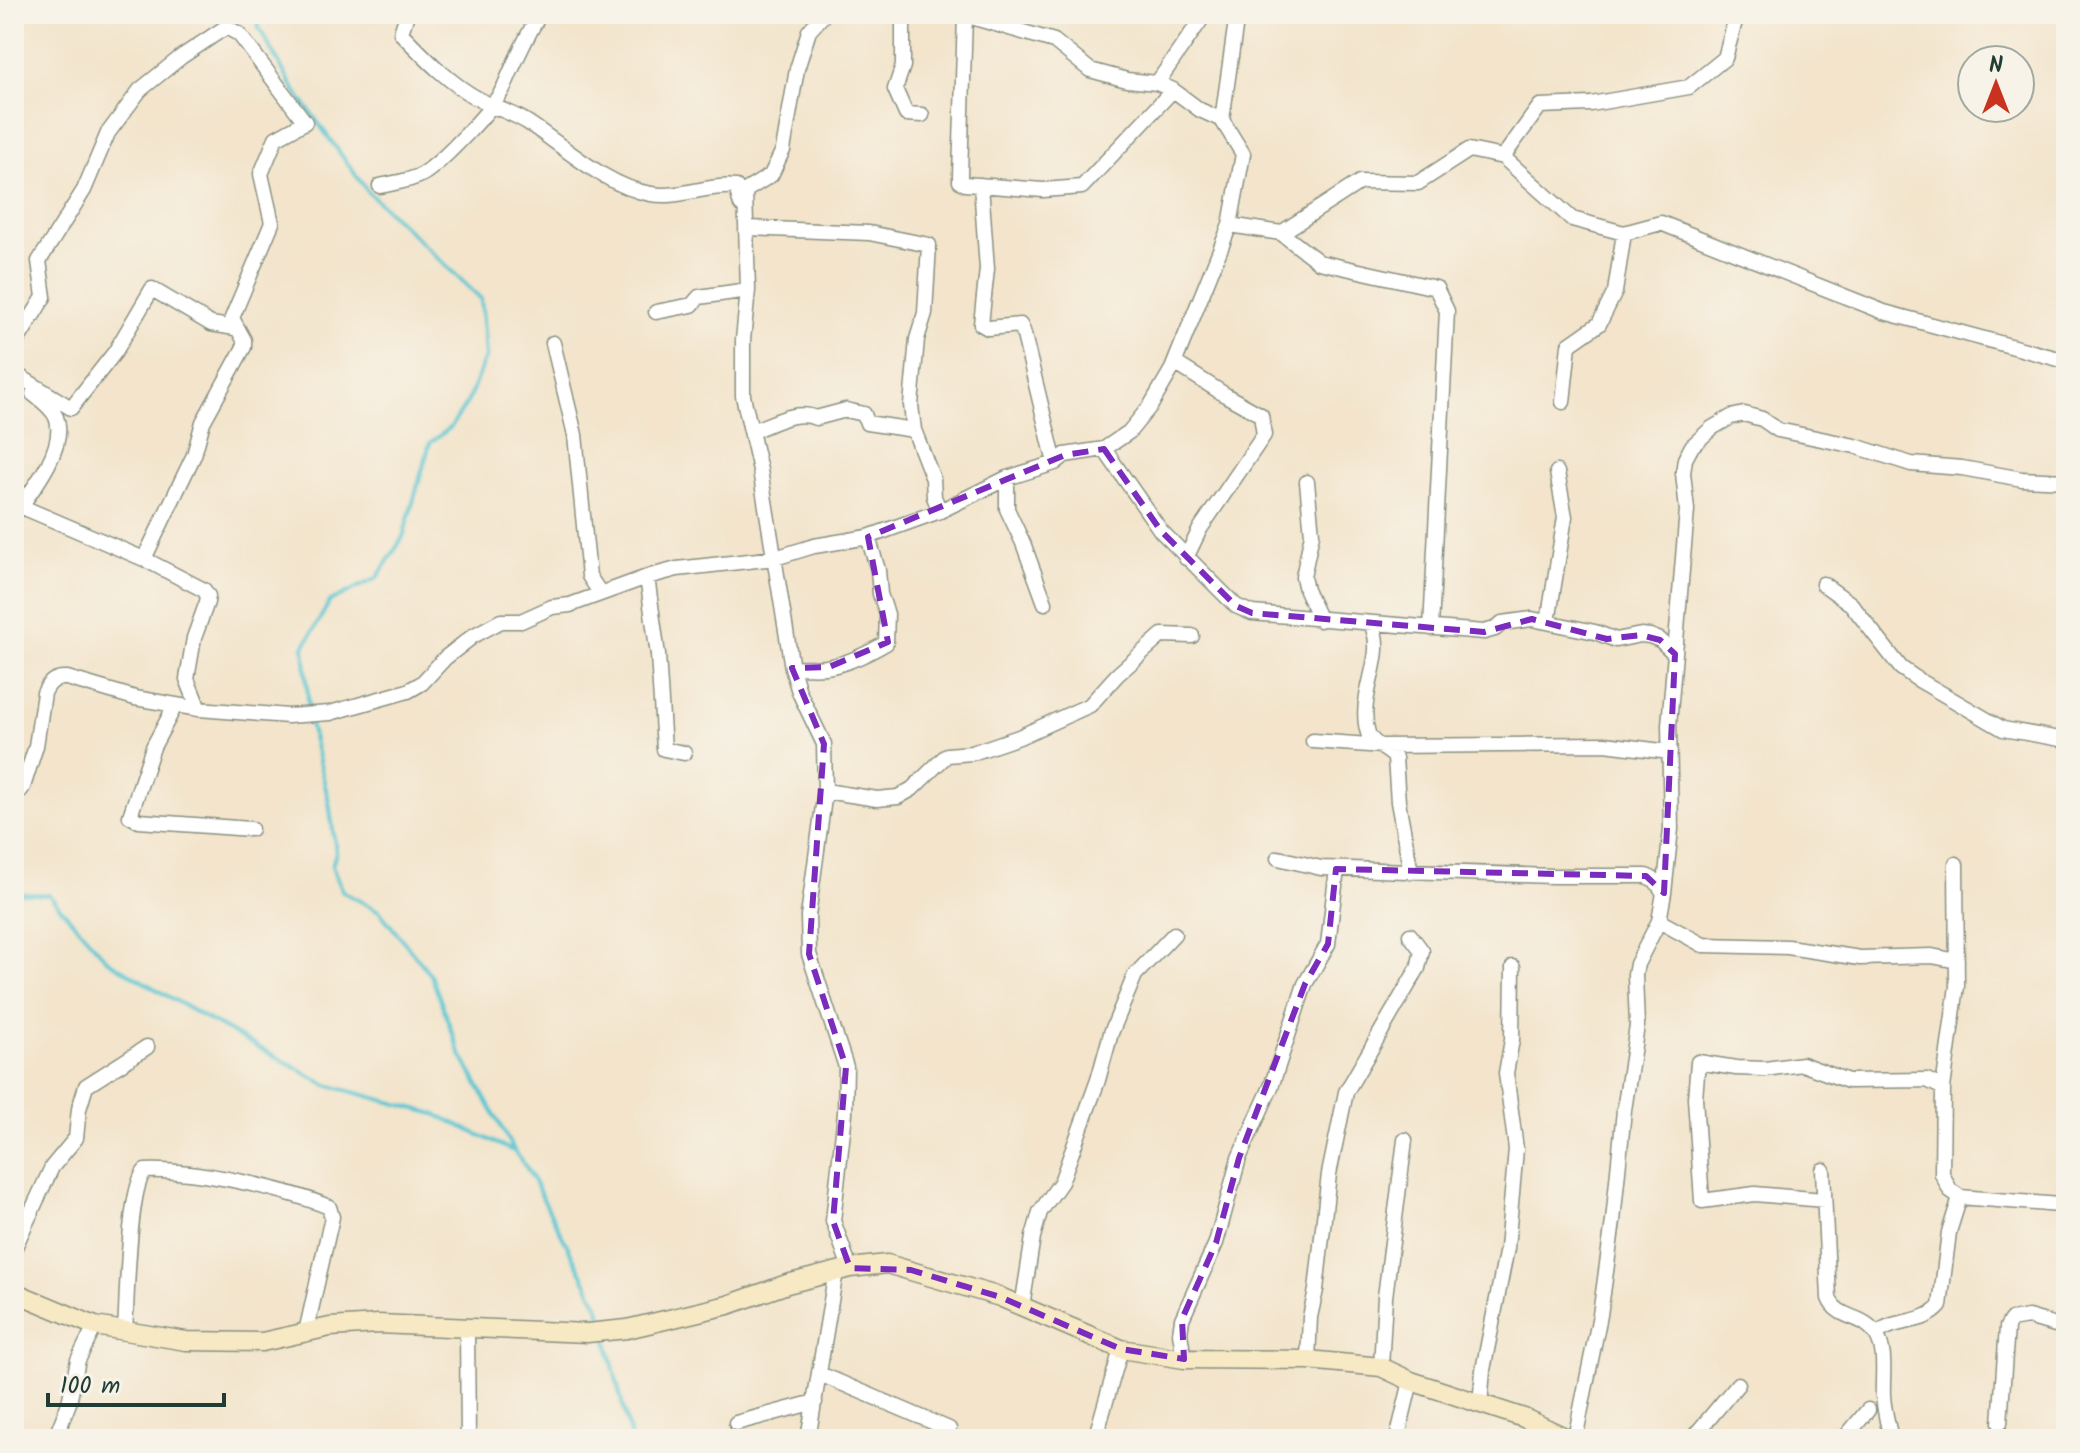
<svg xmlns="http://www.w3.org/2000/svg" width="2080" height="1453" font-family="Kalam,sans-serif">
	<rect width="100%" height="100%" fill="#f7f3e8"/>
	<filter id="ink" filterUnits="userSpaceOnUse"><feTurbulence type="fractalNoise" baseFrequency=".0125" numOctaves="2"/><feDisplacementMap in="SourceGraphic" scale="16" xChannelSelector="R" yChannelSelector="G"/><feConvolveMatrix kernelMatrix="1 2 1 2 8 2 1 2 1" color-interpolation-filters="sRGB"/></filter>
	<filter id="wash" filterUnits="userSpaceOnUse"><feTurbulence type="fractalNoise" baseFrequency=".006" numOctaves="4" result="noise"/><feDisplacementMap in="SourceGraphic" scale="32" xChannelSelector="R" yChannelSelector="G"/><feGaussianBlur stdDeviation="1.8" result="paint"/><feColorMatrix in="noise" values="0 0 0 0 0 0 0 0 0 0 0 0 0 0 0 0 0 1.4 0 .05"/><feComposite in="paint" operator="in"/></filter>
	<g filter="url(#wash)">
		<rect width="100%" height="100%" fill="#f3e4cb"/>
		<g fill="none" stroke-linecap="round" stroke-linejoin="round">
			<path stroke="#5ac6d2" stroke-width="4" d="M 257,14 L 259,28 L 293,88 L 368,192 L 481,299 L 486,355 L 468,401 L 451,427 L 430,443 L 403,537 L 377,578 L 330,601 L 304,647 L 309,711
				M 309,720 L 329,802 L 336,852 L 332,866 L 343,892 L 379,911 L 431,975 L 460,1053 L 515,1152
				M 14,893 L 49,895 L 108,961 L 200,1015 L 327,1085 L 435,1114 L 515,1152 L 528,1170 L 598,1305 L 603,1324
				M 606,1337 L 631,1439"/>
		</g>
	</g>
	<g filter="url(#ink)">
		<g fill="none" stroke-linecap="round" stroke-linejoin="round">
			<g stroke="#899080" stroke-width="17">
				<path id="street" d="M 407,14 L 401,33 C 424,57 450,84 480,100 C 497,109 514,113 530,124 C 566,148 607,187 651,194 C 679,199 707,184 736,187 L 741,205
					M 824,14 L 809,31 L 797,69 L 783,150 L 771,175 L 745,191 L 748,290 L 743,340 L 743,396 L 760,470 L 792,668 L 799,692 L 824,744 L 825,791 L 808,916 L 809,954 L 846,1067 L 845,1113 L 833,1221 L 850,1268
					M 907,14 L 903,21 L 903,66 L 895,89 L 906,114 L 922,115
					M 965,15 L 960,176 L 960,181 L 965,184 L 1043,190 L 1082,187 L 1173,90
					M 1157,83 L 1205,14
					M 1222,120 L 1237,14
					M 1503,157 L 1540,106 L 1591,104 L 1689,87 L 1725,58 L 1737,14
					M 981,185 L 987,269 L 981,324 L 988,328 L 1020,325 L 1023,331 L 1055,463
					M 380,186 C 393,183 411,181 423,174 C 442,162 495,107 504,87 C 515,61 525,38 540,14
					M 1230,225 L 1281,233 L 1360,182 L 1418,183 L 1469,150 L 1503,157 L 1572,219 L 1624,233 L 1661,223 L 1884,312 L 2066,361
					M 748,228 L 869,233 L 929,245 L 925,313 L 917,339 L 911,405 L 914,430 L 933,479 L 934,497 L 940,511
					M 1281,233 L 1319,262 L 1436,288 L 1447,311 L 1431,628
					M 656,312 L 692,305 L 699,297 L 748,290
					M 553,343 L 575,435 L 589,576 L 600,593
					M 14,346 L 44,297 L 39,261 L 84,190 L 108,133 L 140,90 L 181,57 L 226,27 L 239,34 L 305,122 L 276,138 L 261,174 L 272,223 L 232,318 L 244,340 L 244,347 L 203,422 L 194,455 L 144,559
					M 1175,363 L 1227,396 L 1261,415 L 1264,435 L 1200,529 L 1186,558
					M 14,373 L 71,408 L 115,352 L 152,289 L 211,324 L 235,328
					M 1563,402 L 1569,345 L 1599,324 L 1615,292 L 1624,233
					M 752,431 C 772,424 796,409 816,418 L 846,410 L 864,414 L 867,423 L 914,430
					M 1104,449 L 1161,531 L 1236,606 L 1252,613 L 1484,632 L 1495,629 L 1502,623 L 1532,619 L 1595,632 L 1616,640 L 1641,635 L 1650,636 L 1660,640 L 1675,654
					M 1007,478 L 1007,509 L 1023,543 L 1045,603
					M 1307,482 L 1312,534 L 1303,577 L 1306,590 L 1320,620
					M 20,506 L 144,559 L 204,590 L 208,596 L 207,602 L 194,638 L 187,679 L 199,709
					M 14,515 C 31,492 68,447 56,417 C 51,407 41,400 33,394
					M 647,577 L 658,655 L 664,749 L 684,753
					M 1823,584 L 1851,604 L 1901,668 L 1917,679 L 2003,729 L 2066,740
					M 1548,622 L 1565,517 L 1557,472
					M 1371,624 C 1388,656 1356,695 1368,733 C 1371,745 1388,748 1395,758 L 1398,802 L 1411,872
					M 792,668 C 805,666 819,669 832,666 C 851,662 869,653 886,643 L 887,614 L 880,594 L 878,570 L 868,537
					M 175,706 L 153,747 L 130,816 L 139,821 L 251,829
					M 1313,741 L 1383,746 L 1605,744 L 1670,752
					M 825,791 L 877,799 L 898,797 L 912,789 L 947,755 L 972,753 L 1019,737 L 1090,705 L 1117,675 L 1162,635 L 1192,636
					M 14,792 L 20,791 L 23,787 L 36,746 L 44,693 C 49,682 55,677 67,678 L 135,698 L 199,709 L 288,716 L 330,713 L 408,691 L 422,683 L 445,658 L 473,636 L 501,621 L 521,621 L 552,607 L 570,605 L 647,577 L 677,569 L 775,558 L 814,546 L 868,537 L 940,511 L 1007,478 L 1055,463 L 1065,455 L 1104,449 L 1129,432 L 1151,405 L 1172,369 L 1230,225 L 1243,154 L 1222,120 L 1200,110 L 1173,90 L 1157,83 L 1127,80 L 1090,70 L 1054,41 L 961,14
					M 1278,858 L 1321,868 L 1553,876 L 1646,876 L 1655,880 L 1664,893
					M 1956,864 L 1957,986 L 1943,1088 L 1942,1174 L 1950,1190 L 1960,1197 L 2059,1205
					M 1659,921 L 1703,945 L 1788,947 L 1860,958 L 1932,956 L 1957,961
					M 14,1027 L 15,1027
					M 1823,1170 L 1829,1298 C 1837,1320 1864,1314 1876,1334 C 1887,1351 1882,1376 1883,1396 C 1884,1410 1888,1425 1891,1439
					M 1824,1200 L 1755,1194 L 1702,1201 L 1695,1098 L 1698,1062 L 1736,1068 L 1765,1069 L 1802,1064 L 1848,1081 L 1927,1080 L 1943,1088
					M 14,1249 L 52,1167 L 76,1138 L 79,1109 L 86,1086 L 147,1047
					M 1022,1307 L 1033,1237 L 1040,1212 L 1061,1182 L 1098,1080 L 1111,1033 L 1135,975 L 1174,934
					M 467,1330 L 468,1439
					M 125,1332 C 127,1303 128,1188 145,1171 C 194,1169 283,1188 329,1207 L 332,1217 L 306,1332
					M 1876,1334 C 1896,1317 1923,1326 1940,1306 L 1949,1232 L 1960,1197
					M 1184,1359 L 1180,1333 L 1182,1319 L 1216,1243 L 1239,1158 L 1271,1087 L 1305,984 L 1328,944 L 1337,869
					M 1308,1360 L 1310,1317 L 1316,1290 L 1329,1174 L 1346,1092 L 1418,968 L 1422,951 L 1410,935
					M 1381,1367 L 1385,1297 L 1405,1140
					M 820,1374 L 949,1429
					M 1480,1405 L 1483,1370 L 1507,1248 L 1516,1149 L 1506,1073 L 1512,1040 L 1513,967
					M 736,1423 L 815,1402
					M 2000,1423 L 2007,1327 L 2011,1320 L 2028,1317 L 2066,1328
					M 55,1439 L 69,1403 L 78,1360 L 95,1326
					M 808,1439 L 836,1271
					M 1095,1439 L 1121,1349
					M 1397,1439 L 1411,1381
					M 1575,1439 L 1600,1315 L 1613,1221 L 1624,1110 L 1637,1026 L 1635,975 L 1637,964 L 1659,921 L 1664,893 L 1671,829 L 1669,725 L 1687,510 L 1683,473 L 1685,459 L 1692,446 L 1712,428 L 1731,417 L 1744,414 L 1762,419 L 1778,430 L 1855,446 L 1911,464 L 1962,468 L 2022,479 L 2066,481
					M 1692,1439 L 1738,1384
					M 1844,1439 L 1868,1410"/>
			</g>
			<g stroke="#899080" stroke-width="21">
				<path id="secondary" d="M 14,1292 L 95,1326 L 186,1341 L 262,1342 L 330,1327 L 378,1324 L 587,1333 L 627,1329 L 728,1305 L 787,1284 L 850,1268 L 887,1264 L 1000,1297 L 1121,1349 L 1184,1359 L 1308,1360 L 1381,1367 L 1411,1381 L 1524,1418 L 1569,1439"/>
			</g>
			<use href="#street" stroke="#fff" stroke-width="14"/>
			<use href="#secondary" stroke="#f7e9c3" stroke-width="18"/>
		</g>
	</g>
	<path fill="none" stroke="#7b2cbf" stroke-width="6" stroke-dasharray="16 10" stroke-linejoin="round" d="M 1104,449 L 1161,531 L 1236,606 L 1252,613 L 1484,632 L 1532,619 L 1607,639 L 1641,635 L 1660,640 L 1675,654 L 1664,893 L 1646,876 L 1336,869 L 1328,944 L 1305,984 L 1239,1158 L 1216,1243 L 1182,1319 L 1184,1359 L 1121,1349 L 1000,1297 L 911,1270 L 850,1268 L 833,1221 L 846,1067 L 809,954 L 824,744 L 792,668 L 829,667 L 888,642 L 868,537 L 1065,455 Z"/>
	<rect width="2080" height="1453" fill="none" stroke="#f7f3e8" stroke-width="48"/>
	<g transform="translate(1996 84)"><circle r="38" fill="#f7f3e8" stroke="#a1aaa0" stroke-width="2"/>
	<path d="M0-6L14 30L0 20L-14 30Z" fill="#c8321e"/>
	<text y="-12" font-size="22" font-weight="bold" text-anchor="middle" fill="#1f3d34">N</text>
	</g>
	<path d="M48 1393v12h176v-12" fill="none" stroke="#1f3d34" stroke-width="4"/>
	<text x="60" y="1393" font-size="24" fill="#1f3d34" stroke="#f7f3e8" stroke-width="6" paint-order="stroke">100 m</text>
</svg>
